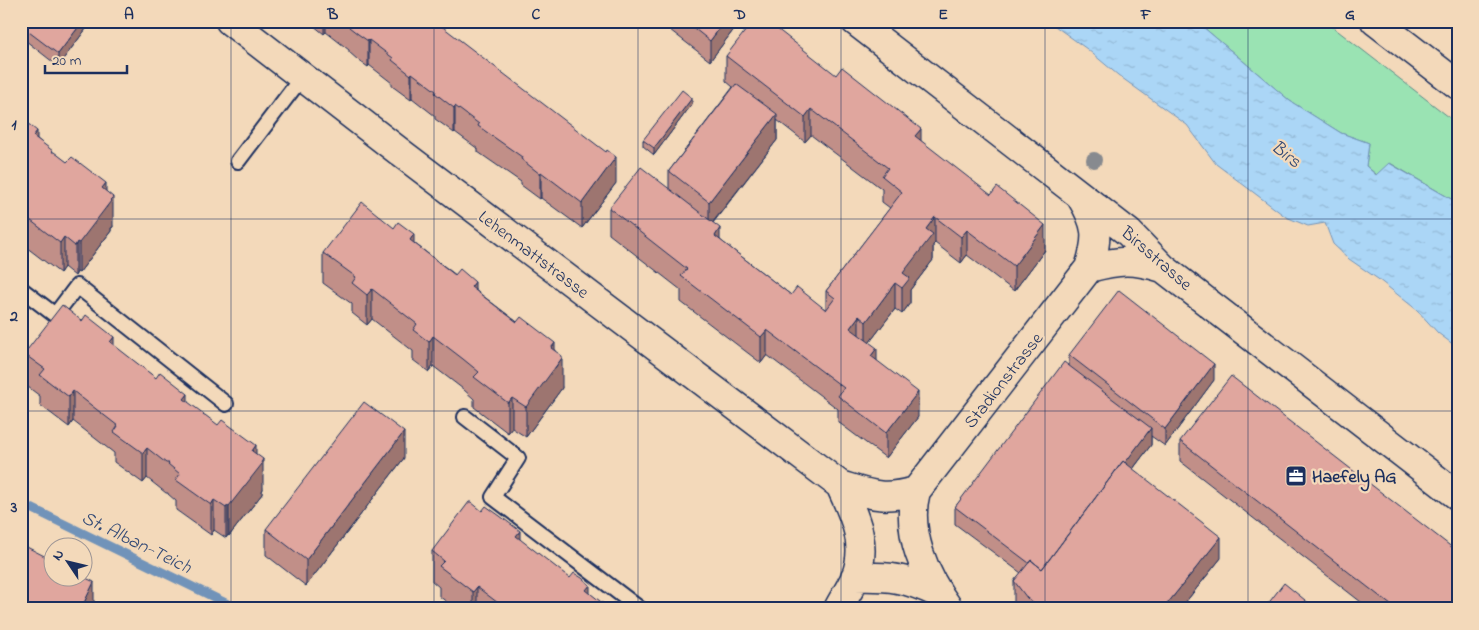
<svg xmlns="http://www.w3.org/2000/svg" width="1479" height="630" font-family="'Indie Flower',sans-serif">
	<defs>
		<pattern id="water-ripples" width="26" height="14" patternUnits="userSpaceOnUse" patternTransform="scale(1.25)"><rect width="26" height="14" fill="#abd6f6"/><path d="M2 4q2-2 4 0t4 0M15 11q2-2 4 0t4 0" fill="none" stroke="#93b8d5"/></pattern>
	</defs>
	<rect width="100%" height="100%" fill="#f3d9ba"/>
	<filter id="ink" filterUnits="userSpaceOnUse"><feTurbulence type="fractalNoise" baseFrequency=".02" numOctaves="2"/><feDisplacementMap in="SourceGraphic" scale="10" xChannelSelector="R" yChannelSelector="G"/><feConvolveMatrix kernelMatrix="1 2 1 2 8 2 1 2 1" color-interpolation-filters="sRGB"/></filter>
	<g filter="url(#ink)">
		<path fill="#9ae3b3" stroke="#5a8988" d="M 1196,21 L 1325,21 L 1458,124 L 1458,203 L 1390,163 L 1377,175 L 1366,166 L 1369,143 L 1341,133 L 1290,101 Z"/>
		<path fill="url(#water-ripples)" stroke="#7193b9" d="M 1048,21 L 1196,21 L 1290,101 L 1341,133 L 1369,143 L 1366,166 L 1376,175 L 1389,163 L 1458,203 L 1458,348 L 1438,333 L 1417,310 L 1378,279 L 1349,259 L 1333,244 L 1325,223 L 1308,226 L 1286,217 L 1216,164 L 1187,125 L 1118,75 L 1087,49 Z"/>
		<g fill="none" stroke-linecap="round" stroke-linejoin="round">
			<path stroke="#7193b9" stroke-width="9" d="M 21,503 L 238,609"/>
			<g stroke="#1b2f5e" stroke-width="18">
				<path id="service" d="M 238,161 L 302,77
					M 21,289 L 55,315 L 77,286 L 226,404
					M 465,417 L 518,458 L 493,497 L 640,609"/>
			</g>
			<g stroke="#1b2f5e" stroke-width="31">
				<path id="tertiary" d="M 230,21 L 405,156 L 840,485 C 872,495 882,500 916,491
					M 855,21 L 1129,233 L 1163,268 L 1458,496
					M 1089,268 C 1120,260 1132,259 1163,268
					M 855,577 C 890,576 906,578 938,593
					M 838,609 C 843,599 850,589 855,578 C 869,545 854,515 840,485
					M 949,609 C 925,576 905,532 916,491 L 1089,268 C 1099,237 1098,225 1081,197"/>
			</g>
			<g stroke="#1b2f5e" stroke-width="31">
				<path id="secondary" d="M 1375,21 L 1458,85"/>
			</g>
			<use href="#service" stroke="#f3d9ba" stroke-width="14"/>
			<use href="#tertiary" stroke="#f3d9ba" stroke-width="28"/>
			<use href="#secondary" stroke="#f3d9ba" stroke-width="28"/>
		</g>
		<circle fill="#878a8f" cx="1094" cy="160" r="8"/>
		<path fill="#c18f88" stroke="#1b2f5e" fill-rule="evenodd" d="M 21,21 L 92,21 L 58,66 L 21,37 Z
			M 308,21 L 435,21 L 616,183 L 582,228 L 541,198 L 540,199 L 521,185 L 521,182 L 478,152 L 478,149 L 455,132 L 454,133 L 445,126 L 435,119 L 435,116 L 412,98 L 411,100 L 392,86 L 392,83 L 369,65 L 368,67 L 358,60 L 349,52 L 349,50 L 326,32 L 324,34 Z
			M 670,21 L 738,21 L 738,24 L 710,61 L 670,30 Z
			M 726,56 L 921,141 L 1045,250 L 1014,291 L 967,255 L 961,263 L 935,243 L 933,245 L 933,260 L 910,290 L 910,303 L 902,314 L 895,309 L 869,343 L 877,361 L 918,417 L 886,458 L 838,422 L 838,409 L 767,355 L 761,363 L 681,302 L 681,290 L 609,234 L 609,208 L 669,189 L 669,171 L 733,87 L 726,81 ZM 777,120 L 805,142 L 811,135 L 882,189 L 882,202 L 890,208 L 826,291 L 826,309 L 791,295 L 720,240 L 713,223 L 777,140 Z
			M 692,104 L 654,155 L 643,146 L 643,140 Z
			M 21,118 L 37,139 L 53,152 L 106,191 L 113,227 L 111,228 L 111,231 L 79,273 L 77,272 L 75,276 L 64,267 L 60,273 L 26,247 L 26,238 L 21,235 Z
			M 414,243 L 555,351 L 562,388 L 526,437 L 512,428 L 508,433 L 474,407 L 474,399 L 463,389 L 433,366 L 429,372 L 413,360 L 413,351 L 372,319 L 367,325 L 352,313 L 352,304 L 323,283 L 323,253 Z
			M 114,346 L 188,403 L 256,454 L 263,489 L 262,491 L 262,494 L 229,536 L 228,535 L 226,538 L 214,530 L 211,535 L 176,510 L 176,501 L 168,494 L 168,493 L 166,493 L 147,478 L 143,483 L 114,462 L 114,453 L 73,421 L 69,427 L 40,405 L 40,396 L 24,384 L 24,354 Z
			M 1069,355 L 1214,380 L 1165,446 L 1151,436 L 1151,445 L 1133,469 L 1221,558 L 1180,609 L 1020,609 L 1014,602 L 1014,581 L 1021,573 L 955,524 L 955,507 L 1069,366 Z
			M 1180,441 L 1458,609 L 1370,609 L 1180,461 Z
			M 404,458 L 306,586 L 266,555 L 266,529 Z
			M 520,540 L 590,594 L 610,609 L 456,609 L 439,596 L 439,587 L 432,581 L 432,551 Z"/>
		<path fill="#9d746f" stroke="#1b2f5e" d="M 83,21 L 92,21 L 58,66 L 58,54 Z
			M 324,21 L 326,21 L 326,32 L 324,34 Z
			M 725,21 L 738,21 L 738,24 L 710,61 L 710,41 Z
			M 369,40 L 369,65 L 368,67 L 368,41 Z
			M 412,73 L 412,98 L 411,100 L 411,75 Z
			M 692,98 L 692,104 L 654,155 L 654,148 Z
			M 455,106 L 455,132 L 454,133 L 454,108 Z
			M 811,109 L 811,135 L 805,142 L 805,117 Z
			M 777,114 L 777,140 L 709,227 L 709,202 Z
			M 921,129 L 921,154 L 915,136 Z
			M 37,131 L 37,161 L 33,136 Z
			M 616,157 L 616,183 L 582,228 L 582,203 Z
			M 541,172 L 541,198 L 540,199 L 540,174 Z
			M 106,183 L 106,208 L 110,200 L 113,197 L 113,227 L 111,228 L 111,231 L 79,273 L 79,243 L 102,188 Z
			M 935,217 L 935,243 L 933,245 L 933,260 L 910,290 L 910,303 L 902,314 L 902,288 L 903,273 L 926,229 Z
			M 1045,225 L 1045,250 L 1014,291 L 1014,266 Z
			M 720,228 L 720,254 L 715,236 Z
			M 967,230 L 967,255 L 961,263 L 961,237 Z
			M 414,234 L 414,264 L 410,240 Z
			M 64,237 L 64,267 L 60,273 L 60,243 Z
			M 77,242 L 77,272 L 75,276 L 75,246 Z
			M 475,282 L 475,312 L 471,287 Z
			M 895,283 L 895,309 L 866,347 L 866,322 Z
			M 372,289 L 372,319 L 367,325 L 367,295 Z
			M 859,316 L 859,342 L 850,328 Z
			M 767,330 L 767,355 L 761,363 L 761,337 Z
			M 433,336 L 433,366 L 429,372 L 429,342 Z
			M 114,337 L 114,367 L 110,342 Z
			M 555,343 L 555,368 L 562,358 L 562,388 L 526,437 L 526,407 L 551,348 Z
			M 877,348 L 877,374 L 871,356 Z
			M 1214,364 L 1214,380 L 1165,446 L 1165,429 Z
			M 73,391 L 73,421 L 69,427 L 69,397 Z
			M 918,392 L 918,417 L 886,458 L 886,433 Z
			M 188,394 L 188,424 L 184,399 Z
			M 512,398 L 512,428 L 508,433 L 508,403 Z
			M 1151,428 L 1151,445 L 1042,589 L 1042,573 Z
			M 404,432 L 404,458 L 306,586 L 306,560 Z
			M 256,445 L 256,470 L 263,459 L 263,489 L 262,491 L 262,494 L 229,536 L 229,506 L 252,451 Z
			M 147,448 L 147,478 L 143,483 L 143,453 Z
			M 214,500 L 214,530 L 211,535 L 211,505 Z
			M 228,505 L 228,535 L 226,538 L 226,508 Z
			M 520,531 L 520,561 L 516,536 Z
			M 1221,537 L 1221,558 L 1180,609 L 1163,609 Z
			M 94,582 L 94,609 L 81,609 Z
			M 590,585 L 590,609 L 586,590 Z
			M 477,587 L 477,609 L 473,609 L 473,592 Z"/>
		<path fill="#e0a69e" stroke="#1b2f5e" d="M 21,21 L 83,21 L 58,54 L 21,26 Z
			M 345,21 L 435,21 L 606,152 L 607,150 L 616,157 L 582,203 L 541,172 L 540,174 L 521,159 L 522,157 L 478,126 L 479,124 L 455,106 L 454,108 L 445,101 L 435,93 L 436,91 L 412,73 L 411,75 L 392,60 L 393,58 L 369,40 L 368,41 L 358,34 L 349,27 L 350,25 Z
			M 685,21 L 725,21 L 710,41 Z
			M 753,21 L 767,21 L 836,75 L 842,67 L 921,129 L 915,136 L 991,195 L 997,187 L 1045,225 L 1014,266 L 967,230 L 961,237 L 935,217 L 926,229 L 933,234 L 903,273 L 910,278 L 902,288 L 895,283 L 866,322 L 859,316 L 850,328 L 877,348 L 871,356 L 918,392 L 886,433 L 838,396 L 844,388 L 767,330 L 761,337 L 681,276 L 687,269 L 609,208 L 641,167 L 720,228 L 715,236 L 791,295 L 797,287 L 826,310 L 835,298 L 826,291 L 902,192 L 882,176 L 888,168 L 811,109 L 805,117 L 726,56 Z
			M 736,84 L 777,114 L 709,202 L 669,171 Z
			M 682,90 L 692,98 L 654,148 L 643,140 Z
			M 21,118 L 37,131 L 33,136 L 53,151 L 52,152 L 54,152 L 67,162 L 72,157 L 106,183 L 102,188 L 113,197 L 110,200 L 111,201 L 79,243 L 77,242 L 75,246 L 64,237 L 60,243 L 26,217 L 30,211 L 21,205 Z
			M 362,202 L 394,228 L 398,222 L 414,234 L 410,240 L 455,275 L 460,269 L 467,275 L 475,282 L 471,287 L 501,310 L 517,322 L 521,317 L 555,343 L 551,348 L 562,356 L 562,358 L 526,407 L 512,398 L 508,403 L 474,377 L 479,372 L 463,359 L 433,336 L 429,342 L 413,330 L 417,324 L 372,289 L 367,295 L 352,283 L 356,277 L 323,253 Z
			M 1119,290 L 1214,364 L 1165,429 L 1069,355 Z
			M 62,305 L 82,321 L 86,315 L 114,337 L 110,342 L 156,378 L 160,372 L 188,394 L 184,399 L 204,414 L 203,415 L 205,415 L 218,425 L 222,420 L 256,445 L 252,451 L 263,459 L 261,463 L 262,464 L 229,506 L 228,505 L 226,508 L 214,500 L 211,505 L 176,480 L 180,474 L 168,464 L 169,463 L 166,463 L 147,448 L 143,453 L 114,432 L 118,426 L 96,409 L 73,391 L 69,397 L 40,375 L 45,369 L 24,354 Z
			M 1064,362 L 1151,428 L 1125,463 L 1123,461 L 1042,569 L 1031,560 L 1029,563 L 955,507 Z
			M 1231,376 L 1458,552 L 1458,609 L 1396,609 L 1180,441 Z
			M 364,402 L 404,432 L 306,560 L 266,529 Z
			M 1123,461 L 1221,537 L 1163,609 L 1040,609 L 1027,598 L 1014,581 L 1031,560 L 1042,569 Z
			M 469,502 L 471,502 L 482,511 L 486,506 L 500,516 L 520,531 L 516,536 L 570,578 L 574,573 L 582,578 L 590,585 L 586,590 L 610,609 L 506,609 L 477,587 L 473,592 L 439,566 L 444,561 L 432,551 Z
			M 21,544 L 52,560 L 52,578 L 82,578 L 82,576 L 94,582 L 81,609 L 21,609 Z
			M 1284,583 L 1316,609 L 1264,609 Z"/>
	</g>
	<path fill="none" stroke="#1b2f5e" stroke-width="1" stroke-opacity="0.55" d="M 231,21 L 231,609M 434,21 L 434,609M 638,21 L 638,609M 841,21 L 841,609M 1045,21 L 1045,609M 1248,21 L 1248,609M 21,219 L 1458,219M 21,411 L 1458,411"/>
	<defs>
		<g id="office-square" transform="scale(1.125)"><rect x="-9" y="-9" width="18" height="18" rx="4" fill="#1b2f5e" stroke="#f3d9ba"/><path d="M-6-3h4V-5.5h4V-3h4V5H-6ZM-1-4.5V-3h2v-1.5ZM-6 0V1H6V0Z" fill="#fff"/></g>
	</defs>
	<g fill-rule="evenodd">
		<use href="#office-square" x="1296" y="476"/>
	</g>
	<g text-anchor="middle" stroke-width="4.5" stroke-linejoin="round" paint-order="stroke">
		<g font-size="18" fill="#1b2f5e" stroke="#f3d9ba">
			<text transform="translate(534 254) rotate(37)" y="6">Lehenmattstrasse</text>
			<text transform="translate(1157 258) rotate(41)" y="6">Birsstrasse</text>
			<text transform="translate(1003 380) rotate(-52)" y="6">Stadionstrasse</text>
		</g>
		<g font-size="18" font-weight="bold" fill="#1b2f5e" stroke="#f3d9ba" text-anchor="start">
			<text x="1312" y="482">Haefely AG</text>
		</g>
		<g font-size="19" font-style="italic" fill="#314875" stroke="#f3d9ba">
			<text transform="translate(1287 153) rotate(38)" y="7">Birs</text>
			<text transform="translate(137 541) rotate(26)" y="7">St. Alban-Teich</text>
		</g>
	</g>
	<rect width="1479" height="630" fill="none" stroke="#f3d9ba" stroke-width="55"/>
	<g transform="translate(68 562) rotate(305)"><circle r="24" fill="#f3d9ba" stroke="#9d9595"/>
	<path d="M0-4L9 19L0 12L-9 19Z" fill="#1b2f5e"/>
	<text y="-8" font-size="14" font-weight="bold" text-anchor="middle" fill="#1b2f5e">N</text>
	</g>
	<path d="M45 65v8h82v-8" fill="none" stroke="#1b2f5e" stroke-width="2.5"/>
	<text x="52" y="65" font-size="15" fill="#1b2f5e" stroke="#f3d9ba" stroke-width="4" paint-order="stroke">20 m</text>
	<rect x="28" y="28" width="1424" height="574" fill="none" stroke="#1b2f5e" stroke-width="2"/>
	<g font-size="16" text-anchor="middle" font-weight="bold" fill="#1b2f5e">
		<text x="129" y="19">A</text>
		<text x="333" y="19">B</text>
		<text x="536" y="19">C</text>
		<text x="740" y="19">D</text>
		<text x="943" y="19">E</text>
		<text x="1146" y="19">F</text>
		<text x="1350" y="19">G</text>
		<text x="14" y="129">1</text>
		<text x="14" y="321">2</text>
		<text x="14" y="512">3</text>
	</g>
</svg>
